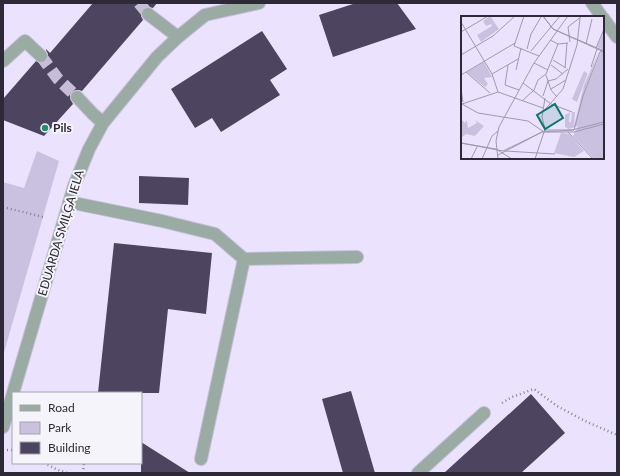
<svg xmlns="http://www.w3.org/2000/svg" width="620" height="476" font-family="Lato,sans-serif">
	<rect width="100%" height="100%" fill="#ebe3fe"/>
	<path fill="#cac0e0" d="M 37,151 L 59,161 L 3,356 L 3,182 L 24,188 Z"/>
	<path fill="#4d4460" d="M 93,3 L 157,3 L 153,8 L 149,7 L 146,7 L 142,9 L 141,13 L 141,16 L 143,20 L 82,91 L 79,90 L 76,90 L 72,92 L 70,95 L 70,98 L 73,104 L 44,136 L 3,120 L 3,99 L 36,61 L 40,63 L 44,63 L 46,61 L 48,58 L 48,54 L 46,50 L 46,49 L 50,53 Z
		M 356,3 L 397,3 L 416,29 L 333,57 L 319,15 Z
		M 262,31 L 287,69 L 270,80 L 280,95 L 221,132 L 212,118 L 195,128 L 171,89 Z
		M 139,176 L 189,178 L 188,205 L 139,203 Z
		M 114,243 L 212,253 L 206,314 L 168,309 L 159,393 L 98,393 Z
		M 351,391 L 375,473 L 343,473 L 322,399 Z
		M 531,394 L 565,433 L 521,473 L 444,473 Z
		M 141,442 L 190,473 L 141,473 Z"/>
	<g fill="none" stroke-linecap="round" stroke-linejoin="round">
		<path stroke="#c5bed6" stroke-width="12" stroke-dasharray="12 6" stroke-linecap="butt" d="M 139,3 L 148,14
			M 41,56 L 58,79 L 77,97"/>
		<g stroke="#c5bed6" stroke-width="14">
			<path id="minor" d="M 592,3 L 602,17
				M 148,14 L 178,37
				M 603,18 L 617,37
				M 3,61 L 25,41 L 41,56
				M 77,97 L 93,114 L 103,123
				M 69,202 L 162,221 L 215,234 L 244,259 L 357,257
				M 3,427 L 74,186 L 89,149 L 103,123 L 157,57 L 178,37 L 205,15 L 259,3
				M 201,459 L 244,259
				M 418,473 L 484,413"/>
		</g>
		<path stroke="#878195" stroke-width="2.5" stroke-dasharray="1 3" stroke-linecap="butt" d="M 3,207 L 43,217
			M 502,403 L 512,397 L 534,389 L 557,406 L 585,421 L 617,435
			M 3,450 L 13,450
			M 44,463 L 58,470 L 68,473
			M 83,473 L 84,463"/>
		<use href="#minor" stroke="#9aaba4" stroke-width="12"/>
	</g>
	<circle fill="#218f6f" stroke="#f6f4fb" stroke-width="1.5" cx="45" cy="128" r="4"/>
	<g text-anchor="middle" stroke-width="4" stroke-linejoin="round" paint-order="stroke">
		<g font-size="12" font-weight="bold" fill="#2d2936" stroke="#f6f4fb" text-anchor="start">
			<text x="53" y="132">Pils</text>
		</g>
		<g font-size="12" fill="#2d2936" stroke="#f6f4fb">
			<text transform="translate(61 233) rotate(-73)" y="4">EDUARDA SMIĻĢA IELA</text>
		</g>
	</g>
	<g transform="translate(461 16)">
		<rect width="143" height="143" fill="#ebe3fe"/>
		<path d="M 29,0 L 38,13 L 20,26 L 16,19 L 31,10 L 30,8 L 25,10 L 22,5 ZM 143,14 L 143,143 L 133,143 L 112,120 L 117,110 L 108,113 L 104,111 L 104,99 L 109,96 L 108,106 L 110,106 L 111,96 L 114,96 L 113,110 L 123,69 L 138,35 L 122,81 L 141,33 L 136,31 ZM 23,46 L 31,61 L 23,62 L 27,68 L 24,71 L 6,56 ZM 123,55 L 126,57 L 126,59 L 116,86 L 111,83 ZM 0,103 L 4,107 L 5,105 L 6,105 L 7,112 L 16,107 L 14,104 L 23,110 L 14,120 L 5,118 L 0,122 ZM 100,117 L 108,118 L 123,135 L 113,141 L 93,137 Z" fill="#cac0e0"/>
		<path fill="none" stroke="#9f99ae" stroke-width="1" d="M 82,0 L 92,13 L 143,36M 82,0 L 92,13 L 143,35M 0,6 L 31,58 L 37,76M 0,16 L 27,0M 89,24 L 97,28 L 107,27M 109,26 L 107,11 L 121,0M 125,28 L 131,3M 53,30 L 63,0M 53,30 L 78,40M 135,32 L 143,13M 66,33 L 70,18 L 80,1M 70,35 L 99,0M 0,39 L 32,20 L 54,0M 92,44 L 105,52M 73,47 L 87,54M 47,49 L 44,69 L 58,74M 90,49 L 102,58M 130,51 L 136,33M 104,52 L 106,27M 55,54 L 60,32M 5,56 L 29,77M 31,58 L 57,43M 0,59 L 54,27M 85,59 L 90,74 L 96,81M 62,67 L 90,88 L 111,96M 0,73 L 2,86M 90,73 L 105,64M 82,80 L 87,65 L 95,63 L 107,53M 61,85 L 73,74 L 77,64 L 85,58 L 97,28M 1,88 L 17,97 L 67,105 L 83,116 L 113,116 L 143,108M 1,88 L 37,76 L 82,92M 82,96 L 102,73 L 116,29 L 119,2M 107,116 L 132,143M 0,127 L 35,133 L 51,143M 0,127 L 42,135 L 81,116 L 113,114 L 122,80 L 139,36 L 143,34M 44,135 L 94,138M 37,139 L 85,114 L 111,114 L 143,106M 10,143 L 16,131M 21,143 L 31,120 L 37,115M 37,143 L 35,125 L 38,111 L 73,47 L 107,0M 74,143 L 84,113 L 81,101 L 84,82"/>
		<path fill="#0f766e" fill-opacity="0.15" stroke="#0f766e" stroke-width="2" d="M 94,88 L 102,102 L 84,113 L 76,99 Z"/>
		<rect width="143" height="143" fill="none" stroke="#2d2936" stroke-width="2"/>
	</g>
	<rect width="620" height="476" fill="none" stroke="#2d2936" stroke-width="8"/>
	<rect x="12" y="392" width="130" height="72" fill="#f6f4fb" stroke="#a6a3ac"/>
	<rect x="20" y="405" width="20" height="6" fill="#9aaba4" stroke="#a6a3ac"/>
	<text x="48" y="412" font-size="12" fill="#2d2936">Road</text>
	<rect x="20" y="422" width="20" height="12" fill="#cac0e0" stroke="#a6a3ac"/>
	<text x="48" y="432" font-size="12" fill="#2d2936">Park</text>
	<rect x="20" y="442" width="20" height="12" fill="#4d4460" stroke="#a6a3ac"/>
	<text x="48" y="452" font-size="12" fill="#2d2936">Building</text>
</svg>
